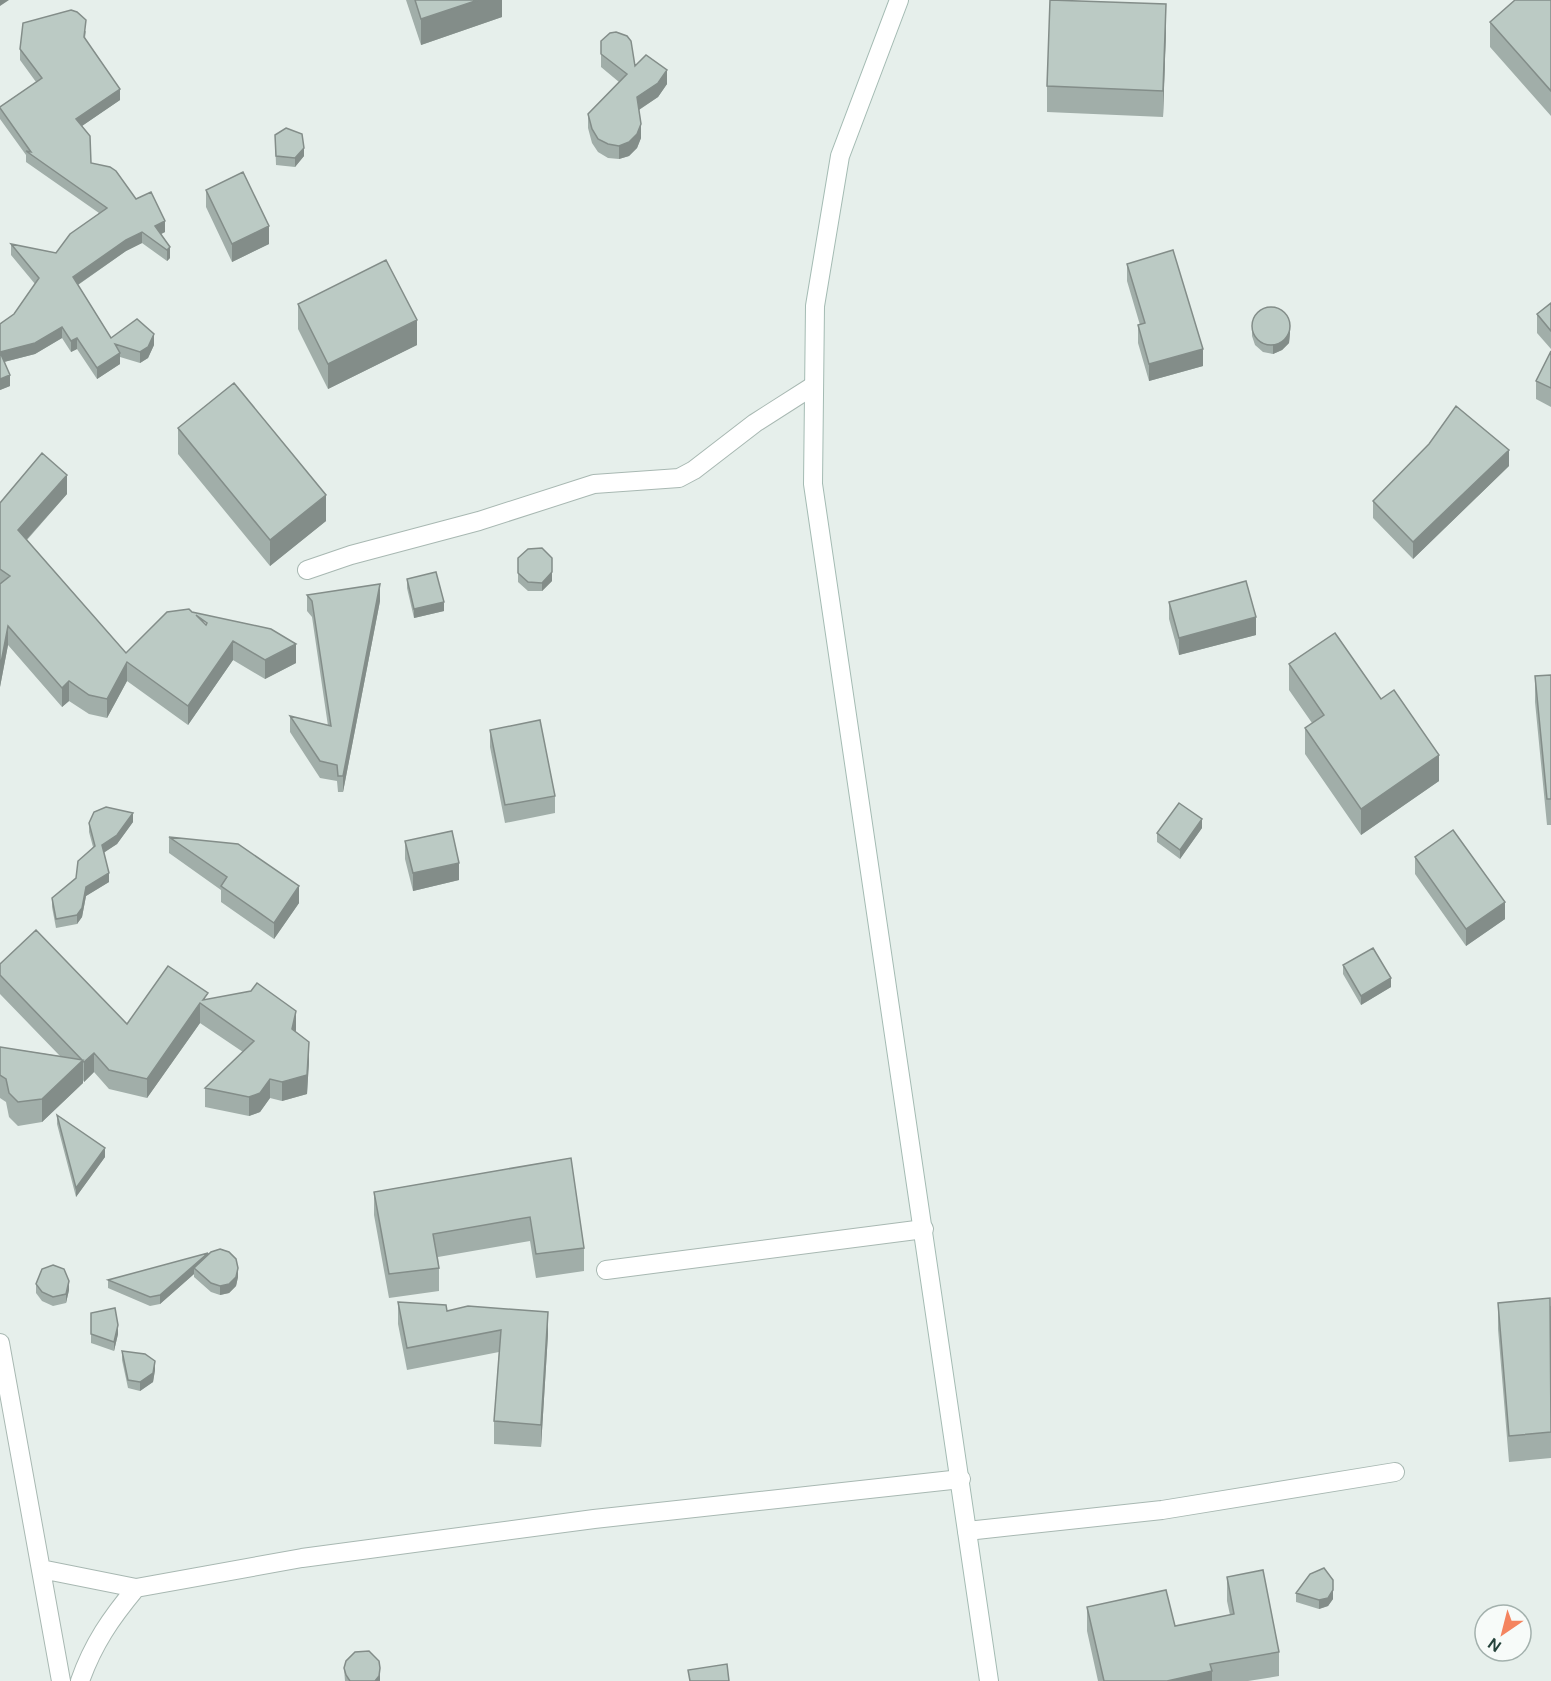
<svg xmlns="http://www.w3.org/2000/svg" width="1551" height="1681" font-family="'DM Sans',sans-serif">
	<rect width="100%" height="100%" fill="#e6efeb"/>
	<g fill="none" stroke-linecap="round" stroke-linejoin="round">
		<g stroke="#a8b8b2" stroke-width="20">
			<path id="street" d="M 307,570 L 351,555 L 479,521 L 594,484 L 679,478 L 694,470 L 755,423 L 813,386
				M 606,1270 L 924,1229
				M 0,1343 L 61,1681
				M 967,1531 L 1162,1510 L 1395,1472
				M 41,1569 L 136,1588
				M 80,1681 C 93,1644 111,1618 136,1588 L 302,1558 L 594,1519 L 961,1479"/>
		</g>
		<g stroke="#a4bbb3" stroke-width="20">
			<path id="secondary" d="M 899,0 L 840,156 L 815,306 L 813,484 L 989,1681"/>
		</g>
		<use href="#street" stroke="#fff" stroke-width="18"/>
		<use href="#secondary" stroke="#fff" stroke-width="18"/>
	</g>
	<path fill="#a1aea9" fill-rule="evenodd" d="M 406,0 L 502,0 L 502,17 L 421,45 Z
		M 1551,0 L 1551,116 L 1490,47 L 1490,22 Z
		M 1166,30 L 1163,117 L 1047,112 L 1047,86 Z
		M 86,31 L 85,38 L 120,100 L 82,126 L 91,163 L 136,199 L 165,232 L 161,234 L 170,247 L 170,258 L 167,261 L 142,243 L 126,251 L 78,285 L 111,338 L 154,345 L 148,358 L 140,363 L 120,357 L 120,364 L 97,379 L 77,349 L 71,352 L 62,338 L 35,354 L 4,362 L 10,386 L 0,390 L 0,324 L 14,314 L 35,284 L 11,255 L 11,244 L 56,253 L 99,213 L 26,162 L 26,155 L 0,119 L 0,107 L 36,82 L 20,60 L 20,49 Z
		M 601,41 L 635,66 L 667,84 L 658,97 L 639,110 L 641,138 L 637,148 L 629,156 L 619,159 L 608,158 L 598,152 L 592,143 L 588,128 L 588,114 L 619,82 L 601,67 Z
		M 275,135 L 304,156 L 295,167 L 276,165 Z
		M 206,190 L 269,244 L 232,262 L 206,207 Z
		M 1127,264 L 1203,366 L 1149,381 L 1138,343 L 1138,325 L 1140,325 L 1127,281 Z
		M 1551,303 L 1551,349 L 1537,333 L 1537,314 Z
		M 298,304 L 417,345 L 328,389 L 298,329 Z
		M 1252,327 L 1290,333 L 1289,343 L 1282,350 L 1273,354 L 1263,352 L 1255,345 L 1252,336 Z
		M 1551,351 L 1551,407 L 1536,399 L 1536,381 Z
		M 178,428 L 326,521 L 270,566 L 178,454 Z
		M 1509,466 L 1413,559 L 1373,518 L 1373,501 Z
		M 67,494 L 27,540 L 126,653 L 192,612 L 296,663 L 265,679 L 233,660 L 188,725 L 127,681 L 107,718 L 89,714 L 69,701 L 62,707 L 8,645 L 0,687 L 0,503 ZM 196,615 L 207,623 L 206,625 Z
		M 518,558 L 552,558 L 552,581 L 542,591 L 528,591 L 518,582 Z
		M 407,579 L 444,611 L 414,618 L 407,588 Z
		M 307,595 L 380,601 L 343,792 L 338,792 L 337,781 L 320,778 L 290,732 L 290,716 L 328,726 L 312,617 L 307,611 Z
		M 1169,602 L 1256,635 L 1179,655 L 1169,619 Z
		M 1289,664 L 1439,781 L 1361,835 L 1305,754 L 1305,728 L 1312,723 L 1289,690 Z
		M 1551,675 L 1551,825 L 1547,825 L 1535,702 L 1535,676 Z
		M 490,730 L 555,796 L 555,813 L 505,823 L 490,747 Z
		M 133,822 L 117,844 L 104,852 L 109,882 L 86,896 L 82,917 L 77,924 L 56,928 L 52,907 L 52,898 L 76,878 L 93,847 L 89,832 L 89,823 Z
		M 1202,828 L 1180,859 L 1157,842 L 1157,833 Z
		M 169,837 L 299,903 L 274,939 L 221,902 L 221,890 L 169,853 Z
		M 405,841 L 459,880 L 413,891 L 405,859 Z
		M 1415,857 L 1505,919 L 1466,946 L 1415,874 Z
		M 0,964 L 127,1024 L 208,999 L 296,1030 L 295,1032 L 309,1061 L 307,1094 L 282,1101 L 270,1098 L 260,1112 L 249,1116 L 205,1107 L 205,1088 L 243,1052 L 200,1023 L 147,1098 L 109,1089 L 94,1072 L 84,1082 L 83,1080 L 83,1083 L 42,1122 L 18,1126 L 9,1117 L 6,1102 L 0,1098 L 0,1047 L 60,1056 L 0,994 Z
		M 1343,965 L 1391,987 L 1361,1005 L 1343,974 Z
		M 57,1115 L 105,1157 L 76,1197 L 57,1124 Z
		M 571,1158 L 584,1248 L 584,1271 L 536,1278 L 530,1241 L 438,1257 L 439,1268 L 439,1291 L 389,1298 L 374,1215 L 374,1192 Z
		M 208,1255 L 238,1277 L 236,1286 L 229,1293 L 220,1295 L 211,1292 L 194,1277 L 194,1274 L 160,1304 L 150,1306 L 108,1288 L 108,1280 Z
		M 36,1284 L 69,1290 L 66,1303 L 53,1306 L 42,1301 L 36,1293 Z
		M 398,1302 L 447,1311 L 548,1334 L 541,1447 L 494,1444 L 494,1421 L 499,1352 L 407,1370 L 398,1324 Z
		M 1498,1303 L 1551,1306 L 1551,1458 L 1509,1462 L 1498,1329 Z
		M 91,1313 L 118,1334 L 114,1351 L 91,1343 Z
		M 122,1351 L 155,1370 L 153,1382 L 140,1391 L 128,1388 L 122,1360 Z
		M 1227,1577 L 1279,1652 L 1279,1676 L 1248,1681 L 1098,1681 L 1087,1631 L 1087,1607 L 1175,1626 L 1230,1615 L 1227,1601 Z
		M 1333,1580 L 1333,1599 L 1328,1606 L 1319,1609 L 1296,1602 L 1296,1593 Z
		M 344,1668 L 380,1677 L 380,1681 L 345,1681 Z"/>
	<path fill="#838d89" d="M 0,0 L 9,0 L 0,6 Z
		M 478,0 L 502,0 L 502,17 L 421,45 L 421,19 Z
		M 1166,4 L 1166,30 L 1163,117 L 1163,91 Z
		M 667,70 L 667,84 L 658,97 L 637,111 L 637,97 Z
		M 120,89 L 120,100 L 76,130 L 76,119 Z
		M 641,124 L 641,138 L 637,148 L 629,156 L 619,159 L 619,146 Z
		M 304,148 L 304,156 L 295,167 L 295,158 Z
		M 165,221 L 165,232 L 155,237 L 155,226 Z
		M 269,226 L 269,244 L 232,262 L 232,244 Z
		M 142,232 L 142,243 L 126,251 L 73,288 L 73,277 L 126,240 Z
		M 170,247 L 170,258 L 167,261 L 167,250 Z
		M 417,320 L 417,345 L 328,389 L 328,364 Z
		M 1290,324 L 1290,333 L 1289,343 L 1282,350 L 1273,354 L 1273,345 Z
		M 62,327 L 62,338 L 35,354 L 0,363 L 0,352 Z
		M 154,334 L 154,345 L 148,358 L 140,363 L 140,352 Z
		M 77,338 L 77,349 L 71,352 L 71,341 Z
		M 1203,349 L 1203,366 L 1149,381 L 1149,364 Z
		M 120,353 L 120,364 L 97,379 L 97,368 Z
		M 10,375 L 10,386 L 0,390 L 0,379 Z
		M 1509,450 L 1509,466 L 1413,559 L 1413,542 Z
		M 67,475 L 67,494 L 18,549 L 18,530 Z
		M 326,495 L 326,521 L 270,566 L 270,540 Z
		M 552,572 L 552,581 L 542,591 L 542,583 Z
		M 380,584 L 380,601 L 343,792 L 343,776 Z
		M 444,602 L 444,611 L 414,618 L 414,609 Z
		M 1256,617 L 1256,635 L 1179,655 L 1179,638 Z
		M 8,626 L 8,645 L 0,687 L 0,668 Z
		M 233,641 L 233,660 L 188,725 L 188,706 Z
		M 296,644 L 296,663 L 265,679 L 265,660 Z
		M 127,662 L 127,681 L 107,718 L 107,699 Z
		M 69,681 L 69,701 L 62,707 L 62,688 Z
		M 1439,755 L 1439,781 L 1361,835 L 1361,809 Z
		M 133,813 L 133,822 L 117,844 L 102,854 L 102,845 Z
		M 1202,819 L 1202,828 L 1180,859 L 1180,850 Z
		M 459,863 L 459,880 L 413,891 L 413,873 Z
		M 109,873 L 109,882 L 86,896 L 82,917 L 77,924 L 77,915 L 86,887 Z
		M 299,886 L 299,903 L 274,939 L 274,923 Z
		M 1505,902 L 1505,919 L 1466,946 L 1466,929 Z
		M 1391,978 L 1391,987 L 1361,1005 L 1361,996 Z
		M 200,1003 L 200,1023 L 147,1098 L 147,1079 Z
		M 296,1011 L 296,1030 L 292,1049 L 292,1029 Z
		M 309,1042 L 309,1061 L 307,1094 L 282,1101 L 282,1082 Z
		M 94,1053 L 94,1072 L 84,1082 L 84,1062 Z
		M 83,1060 L 83,1083 L 42,1122 L 42,1099 Z
		M 270,1079 L 270,1098 L 260,1112 L 249,1116 L 249,1097 Z
		M 105,1148 L 105,1157 L 76,1197 L 76,1188 Z
		M 208,1253 L 208,1261 L 194,1268 L 194,1274 L 160,1304 L 160,1295 Z
		M 238,1268 L 238,1277 L 236,1286 L 229,1293 L 220,1295 L 220,1286 Z
		M 69,1281 L 69,1290 L 66,1303 L 66,1294 Z
		M 548,1312 L 548,1334 L 541,1447 L 541,1425 Z
		M 118,1325 L 118,1334 L 114,1351 L 114,1342 Z
		M 155,1361 L 155,1370 L 153,1382 L 140,1391 L 140,1382 Z
		M 1333,1590 L 1333,1599 L 1328,1606 L 1319,1609 L 1319,1600 Z
		M 380,1668 L 380,1681 L 375,1681 Z
		M 1212,1671 L 1212,1681 L 1167,1681 Z"/>
	<path fill="#bbcac4" stroke="#838d89" stroke-width="1.5" fill-rule="evenodd" d="M 415,0 L 478,0 L 421,19 Z
		M 1050,0 L 1166,4 L 1163,91 L 1047,86 Z
		M 1515,0 L 1551,0 L 1551,91 L 1490,22 Z
		M 71,10 L 77,12 L 86,20 L 84,37 L 120,89 L 76,119 L 90,136 L 91,163 L 110,167 L 116,171 L 136,199 L 151,192 L 165,221 L 155,226 L 170,247 L 167,250 L 142,232 L 126,240 L 73,277 L 111,338 L 137,319 L 154,334 L 148,347 L 140,352 L 115,344 L 120,353 L 97,368 L 77,338 L 71,341 L 62,327 L 35,343 L 0,352 L 0,324 L 14,314 L 39,278 L 11,244 L 56,253 L 70,234 L 107,208 L 26,151 L 31,152 L 0,108 L 0,107 L 42,78 L 20,49 L 23,23 Z
		M 616,32 L 627,36 L 631,41 L 635,66 L 646,55 L 667,70 L 658,83 L 637,97 L 641,124 L 637,134 L 629,142 L 619,146 L 608,144 L 598,139 L 592,129 L 588,114 L 627,74 L 601,54 L 601,41 L 610,33 Z
		M 286,128 L 302,134 L 304,148 L 295,158 L 276,156 L 275,135 Z
		M 243,172 L 269,226 L 232,244 L 206,190 Z
		M 1173,250 L 1203,349 L 1149,364 L 1138,325 L 1145,323 L 1127,264 Z
		M 386,260 L 417,320 L 328,364 L 298,304 Z
		M 1551,303 L 1551,331 L 1537,314 Z
		M1252 326a19 19 0 1 1 38 0a19 19 0 1 1-38 0Z
		M 1551,351 L 1551,388 L 1536,381 Z
		M 0,352 L 10,375 L 0,379 Z
		M 234,383 L 326,495 L 270,540 L 178,428 Z
		M 1456,406 L 1509,450 L 1413,542 L 1373,501 L 1429,444 Z
		M 42,453 L 67,475 L 18,530 L 126,653 L 167,612 L 189,609 L 192,612 L 271,629 L 296,644 L 265,660 L 233,641 L 188,706 L 127,662 L 107,699 L 89,695 L 69,681 L 62,688 L 8,626 L 0,668 L 0,584 L 10,576 L 0,569 L 0,503 ZM 196,615 L 207,623 L 206,625 Z
		M 542,548 L 552,558 L 552,572 L 542,583 L 528,582 L 518,573 L 518,558 L 528,549 Z
		M 436,572 L 444,602 L 414,609 L 407,579 Z
		M 1246,581 L 1256,617 L 1179,638 L 1169,602 Z
		M 380,584 L 343,776 L 338,776 L 337,765 L 320,761 L 290,716 L 331,726 L 312,601 L 307,595 Z
		M 1335,633 L 1381,699 L 1394,690 L 1439,755 L 1361,809 L 1305,728 L 1324,715 L 1289,664 Z
		M 1551,675 L 1551,799 L 1547,799 L 1535,676 Z
		M 540,720 L 555,796 L 505,805 L 490,730 Z
		M 1179,803 L 1202,819 L 1180,850 L 1157,833 Z
		M 106,807 L 133,813 L 117,835 L 102,845 L 109,873 L 86,887 L 82,908 L 77,915 L 56,919 L 52,898 L 76,878 L 78,861 L 95,846 L 89,823 L 94,812 Z
		M 1453,830 L 1505,902 L 1466,929 L 1415,857 Z
		M 452,831 L 459,863 L 413,873 L 405,841 Z
		M 169,837 L 238,844 L 299,886 L 274,923 L 221,886 L 227,877 Z
		M 36,930 L 127,1024 L 168,966 L 208,993 L 203,1000 L 251,991 L 257,983 L 296,1011 L 292,1029 L 309,1042 L 307,1075 L 282,1082 L 270,1079 L 260,1093 L 249,1097 L 205,1088 L 254,1041 L 200,1003 L 147,1079 L 109,1070 L 94,1053 L 84,1062 L 0,975 L 0,964 Z
		M 1373,948 L 1391,978 L 1361,996 L 1343,965 Z
		M 0,1047 L 83,1060 L 42,1099 L 18,1102 L 9,1093 L 6,1079 L 0,1075 Z
		M 57,1115 L 105,1148 L 76,1188 Z
		M 571,1158 L 584,1248 L 536,1254 L 530,1217 L 433,1234 L 439,1268 L 389,1274 L 374,1192 Z
		M 220,1249 L 229,1252 L 236,1259 L 238,1268 L 236,1277 L 229,1284 L 220,1286 L 211,1283 L 194,1268 L 211,1252 Z
		M 208,1253 L 160,1295 L 150,1297 L 108,1280 Z
		M 53,1265 L 64,1269 L 69,1281 L 66,1294 L 53,1297 L 42,1292 L 36,1284 L 42,1269 Z
		M 1550,1298 L 1551,1432 L 1509,1436 L 1498,1303 Z
		M 398,1302 L 446,1305 L 447,1311 L 468,1306 L 548,1312 L 541,1425 L 494,1421 L 501,1330 L 407,1348 Z
		M 115,1308 L 118,1325 L 114,1342 L 91,1334 L 91,1313 Z
		M 122,1351 L 145,1354 L 155,1361 L 153,1373 L 140,1382 L 128,1380 Z
		M 1324,1568 L 1333,1580 L 1333,1590 L 1328,1598 L 1319,1600 L 1296,1593 L 1310,1574 Z
		M 1263,1570 L 1279,1652 L 1210,1664 L 1212,1671 L 1167,1681 L 1104,1681 L 1087,1607 L 1166,1590 L 1175,1626 L 1234,1614 L 1227,1577 Z
		M 369,1651 L 379,1661 L 380,1668 L 379,1676 L 375,1681 L 350,1681 L 346,1675 L 344,1668 L 346,1661 L 355,1652 Z
		M 727,1664 L 729,1681 L 690,1681 L 688,1670 Z"/>
	<g transform="translate(1503 1633) rotate(215)"><circle r="28" fill="#f7fbf9" stroke="#a3b1ad" stroke-width="1.5"/>
	<path d="M0-4.5L10 22L0 15L-10 22Z" fill="#f4845f"/>
	<text y="-9" font-size="16" font-weight="bold" text-anchor="middle" fill="#24423a">N</text>
	</g>
</svg>
